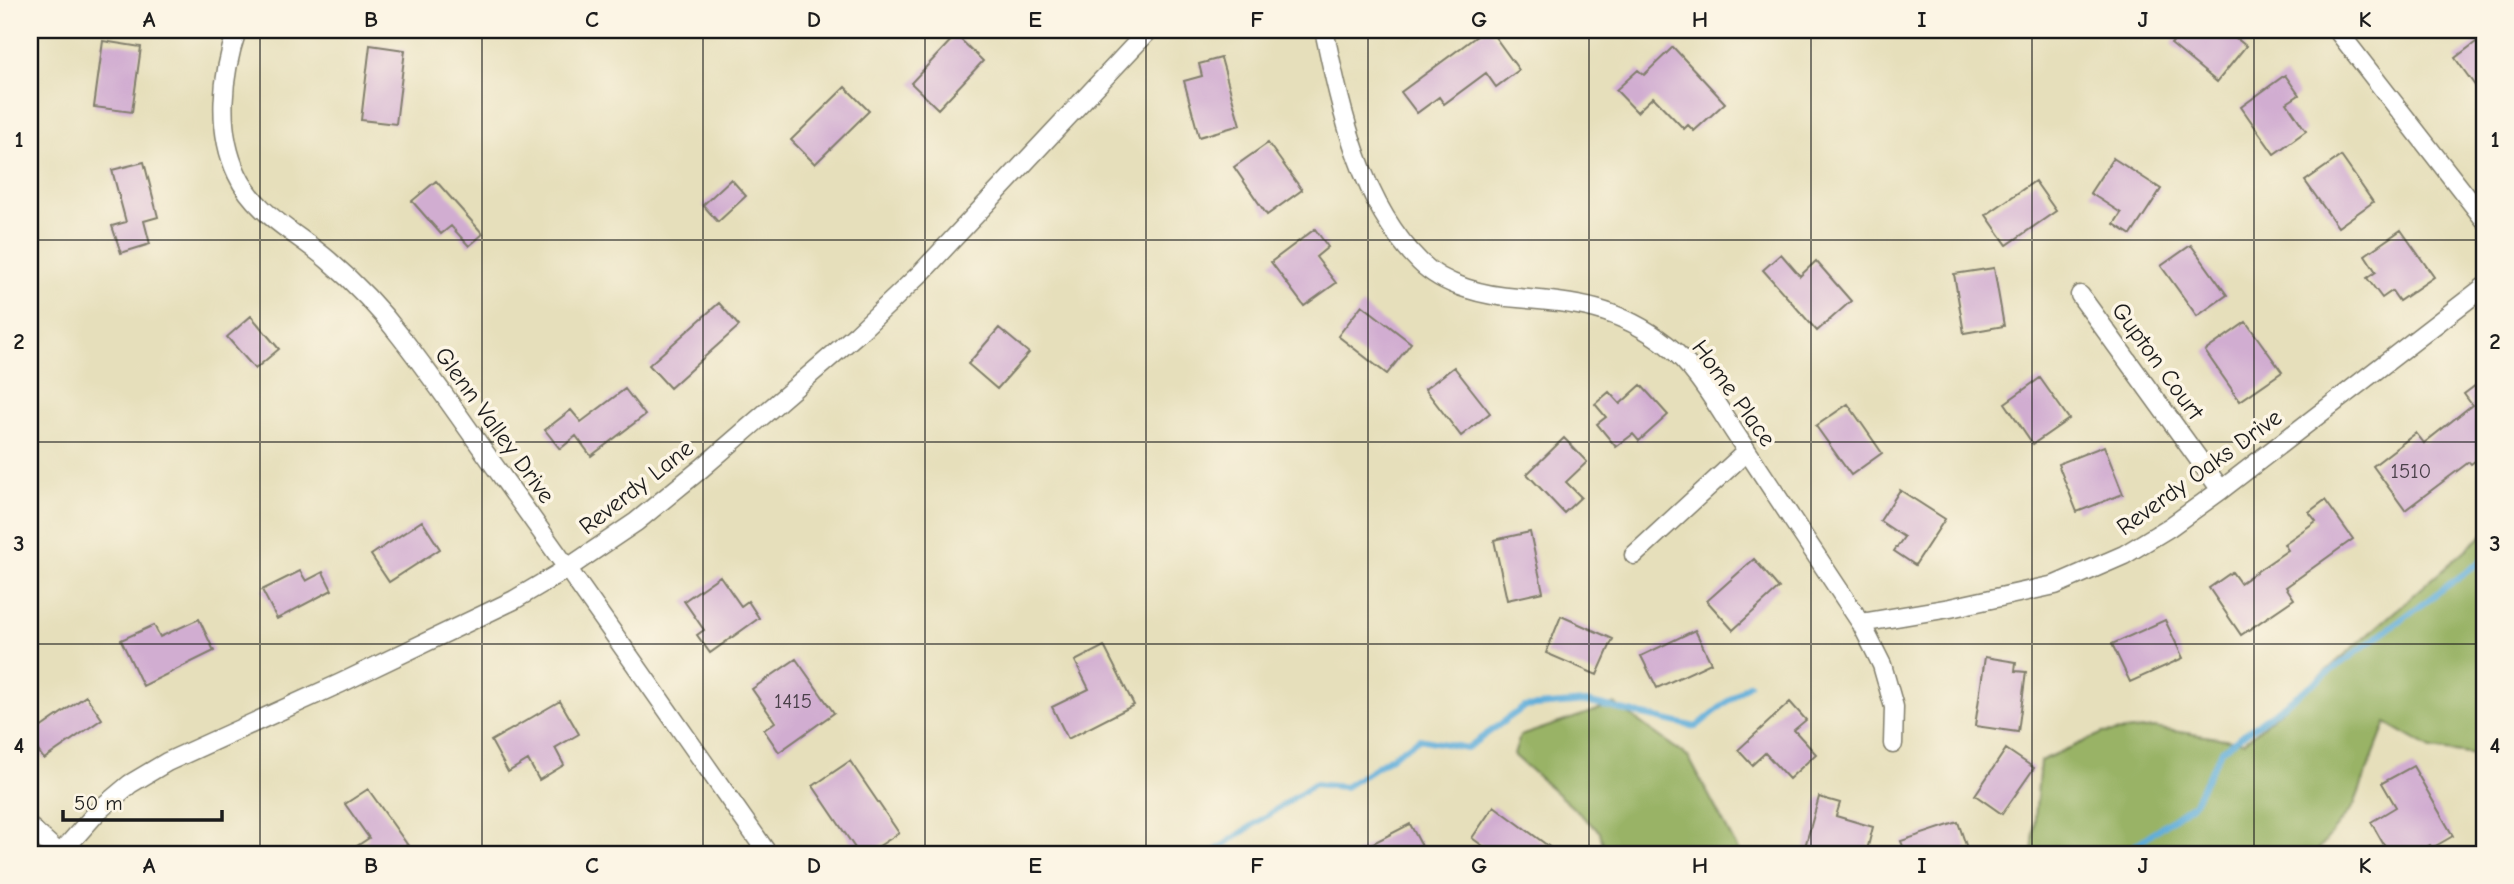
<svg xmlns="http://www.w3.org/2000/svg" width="2514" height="884" font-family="'Comic Neue',sans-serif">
	<rect width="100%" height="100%" fill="#fcf5e5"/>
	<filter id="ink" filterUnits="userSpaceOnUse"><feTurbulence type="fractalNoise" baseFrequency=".0143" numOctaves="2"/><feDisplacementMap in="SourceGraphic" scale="14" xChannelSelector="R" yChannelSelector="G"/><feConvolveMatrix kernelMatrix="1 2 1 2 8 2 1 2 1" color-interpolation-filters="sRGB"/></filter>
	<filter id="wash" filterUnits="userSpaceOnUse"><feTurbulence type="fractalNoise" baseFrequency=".00686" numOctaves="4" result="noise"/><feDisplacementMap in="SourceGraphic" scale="28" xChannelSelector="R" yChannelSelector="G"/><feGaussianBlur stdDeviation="1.57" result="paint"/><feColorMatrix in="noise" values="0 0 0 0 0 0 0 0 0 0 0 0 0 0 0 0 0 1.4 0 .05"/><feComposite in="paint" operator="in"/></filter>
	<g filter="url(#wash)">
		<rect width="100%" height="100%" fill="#e6dfbb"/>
		<path fill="#99b366" stroke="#5a6841" stroke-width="2" d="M 2484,534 L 2484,756 L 2431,749 L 2386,723 L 2354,805 L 2315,854 L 2032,854 L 2040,761 L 2103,733 L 2154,728 L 2244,742 Z
			M 1615,704 L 1689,758 L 1740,854 L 1605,854 L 1600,832 L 1514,755 L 1520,736 Z"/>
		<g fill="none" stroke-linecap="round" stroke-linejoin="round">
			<path stroke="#60aeda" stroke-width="6" d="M 1210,854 L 1314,784 L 1345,787 L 1419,739 L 1467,748 L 1524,707 L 1586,702 L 1696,727 L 1749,684
				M 2123,854 L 2193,804 L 2222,750 L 2484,559"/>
		</g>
		<g id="blocks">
			<path fill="#d1add1" d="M 1485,30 L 1490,30 L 1519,70 L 1496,87 L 1486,73 L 1444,104 L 1439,97 L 1417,113 L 1401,92 Z
				M 2183,30 L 2226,30 L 2246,46 L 2217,82 L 2171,44 Z
				M 956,35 L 983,61 L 938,109 L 911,83 Z
				M 2484,36 L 2484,98 L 2455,58 Z
				M 103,41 L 141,47 L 132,112 L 94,107 Z
				M 370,45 L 405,50 L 396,124 L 361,120 Z
				M 1673,47 L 1725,103 L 1694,131 L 1688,125 L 1684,129 L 1653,97 L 1637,112 L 1616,90 L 1638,70 L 1644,75 Z
				M 1221,58 L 1240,125 L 1199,137 L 1184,81 L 1202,76 L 1199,64 Z
				M 2285,75 L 2299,95 L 2287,103 L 2306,131 L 2274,154 L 2241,107 Z
				M 845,87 L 869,111 L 815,164 L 791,140 Z
				M 1268,143 L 1302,190 L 1267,215 L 1234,167 Z
				M 2341,156 L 2373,202 L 2338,227 L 2305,181 Z
				M 2113,158 L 2161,189 L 2131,235 L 2114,224 L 2121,213 L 2090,193 Z
				M 144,162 L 158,217 L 144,221 L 150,244 L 121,253 L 112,226 L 126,222 L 112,170 Z
				M 731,179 L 746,196 L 718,222 L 703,205 Z
				M 436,181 L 483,234 L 469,246 L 451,226 L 441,234 L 412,201 Z
				M 2035,181 L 2056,211 L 2007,245 L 1986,215 Z
				M 1315,229 L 1328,247 L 1316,257 L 1336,283 L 1304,306 L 1271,262 Z
				M 2401,230 L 2434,277 L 2399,301 L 2392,291 L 2382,298 L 2367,278 L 2376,272 L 2365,255 Z
				M 2191,245 L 2227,295 L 2197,316 L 2161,266 Z
				M 1781,254 L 1800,276 L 1816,261 L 1851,301 L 1817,331 L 1763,270 Z
				M 1994,268 L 2004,326 L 1964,333 L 1954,274 Z
				M 719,303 L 739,326 L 670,388 L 649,365 Z
				M 1362,305 L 1411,343 L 1387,374 L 1338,336 Z
				M 251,316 L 279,349 L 255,369 L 227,337 Z
				M 2246,322 L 2282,372 L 2240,401 L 2205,351 Z
				M 999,328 L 1029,353 L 997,389 L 968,364 Z
				M 1454,367 L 1490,413 L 1461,436 L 1425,389 Z
				M 2040,378 L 2069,419 L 2033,444 L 2005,403 Z
				M 2484,379 L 2484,454 L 2471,464 L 2469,462 L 2405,510 L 2373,466 L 2416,433 L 2424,443 L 2472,405 L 2464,394 Z
				M 1641,385 L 1668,415 L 1639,441 L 1633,434 L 1616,447 L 1597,424 L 1606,417 L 1595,404 L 1609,392 L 1620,404 Z
				M 625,389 L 645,415 L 591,456 L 576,436 L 560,449 L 545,430 L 571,410 L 581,422 Z
				M 1848,404 L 1882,453 L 1851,475 L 1816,426 Z
				M 1564,438 L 1587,462 L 1566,482 L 1581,497 L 1564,513 L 1527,474 Z
				M 2104,446 L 2123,494 L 2077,512 L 2058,464 Z
				M 1900,490 L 1945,519 L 1915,565 L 1894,551 L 1904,537 L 1880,521 Z
				M 2325,500 L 2353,539 L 2286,587 L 2294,599 L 2241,635 L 2209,588 L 2232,572 L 2240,583 L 2288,550 L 2284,544 L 2316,521 L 2309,512 Z
				M 422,521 L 440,549 L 389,582 L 371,555 Z
				M 1530,532 L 1543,592 L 1507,600 L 1494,540 Z
				M 1754,559 L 1779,588 L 1733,630 L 1707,601 Z
				M 300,571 L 306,581 L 323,572 L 332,590 L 277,619 L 262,590 Z
				M 720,576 L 741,606 L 748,601 L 759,618 L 710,653 L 697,635 L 704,630 L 684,601 Z
				M 1561,616 L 1613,639 L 1597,675 L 1546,653 Z
				M 199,619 L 214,651 L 143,686 L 121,640 L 154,625 L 160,637 Z
				M 2165,620 L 2183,658 L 2130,682 L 2112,644 Z
				M 1695,630 L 1711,663 L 1657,688 L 1641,656 Z
				M 1104,646 L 1134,705 L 1068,739 L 1052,707 L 1089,689 L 1075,661 Z
				M 1985,657 L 2016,662 L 2015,671 L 2026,672 L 2018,732 L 1975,726 Z
				M 796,659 L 834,713 L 779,752 L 764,730 L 775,722 L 752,689 Z
				M 86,696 L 102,719 L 44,759 L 30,739 L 30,735 Z
				M 560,701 L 579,734 L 555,748 L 564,765 L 539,780 L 528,760 L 508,772 L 491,741 Z
				M 1790,702 L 1806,720 L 1794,730 L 1816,754 L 1789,779 L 1765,753 L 1752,765 L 1738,750 Z
				M 2006,749 L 2034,768 L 2002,814 L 1975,795 Z
				M 850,761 L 899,833 L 867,854 L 859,854 L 813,786 Z
				M 2413,766 L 2453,836 L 2432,848 L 2430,845 L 2414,854 L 2389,854 L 2371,822 L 2396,807 L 2382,783 Z
				M 368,789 L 414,854 L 345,854 L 369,838 L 345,804 Z
				M 1819,797 L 1840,803 L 1836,816 L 1873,827 L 1866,854 L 1803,854 Z
				M 1494,806 L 1559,854 L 1494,854 L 1472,838 Z
				M 1958,822 L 1969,854 L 1906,854 L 1901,841 Z
				M 1410,824 L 1426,854 L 1352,854 Z"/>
		</g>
	</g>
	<g filter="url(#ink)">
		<use href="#blocks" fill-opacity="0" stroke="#817e6c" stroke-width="2"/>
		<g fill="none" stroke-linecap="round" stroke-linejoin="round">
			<g stroke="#817e6c" stroke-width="21">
				<path id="minor" d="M 237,30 C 222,75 216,129 237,174 C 255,214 297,233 328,260 C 355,283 380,309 401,337 C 437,383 469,431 503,478 C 593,603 680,729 768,854
					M 1324,30 C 1341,109 1360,203 1420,262 C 1444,286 1485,296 1518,298 C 1577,303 1618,307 1667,345 C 1698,369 1719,410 1741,442 C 1781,502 1821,563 1861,623 L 1882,665 L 1894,707 L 1893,744
					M 2337,30 L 2484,219
					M 2080,295 L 2221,490
					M 1634,555 L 1747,451
					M 1861,623 L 1950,608 L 2055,585 L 2124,555 L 2170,527 L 2221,490 L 2484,287
					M 30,827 L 60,854 L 99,810 L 130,784 L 167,762 L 341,683 L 514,600 L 568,568 L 636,522 L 702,468 L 857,334 L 922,272 L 1149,30"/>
			</g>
			<use href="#minor" stroke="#fff" stroke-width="18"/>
		</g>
	</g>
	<path fill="none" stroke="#1c1c1c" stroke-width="2" stroke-opacity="0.55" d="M 260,30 L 260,854M 482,30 L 482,854M 703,30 L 703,854M 925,30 L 925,854M 1146,30 L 1146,854M 1368,30 L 1368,854M 1589,30 L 1589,854M 1811,30 L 1811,854M 2032,30 L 2032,854M 2254,30 L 2254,854M 30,240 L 2484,240M 30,442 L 2484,442M 30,644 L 2484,644"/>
	<g text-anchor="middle" stroke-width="7" stroke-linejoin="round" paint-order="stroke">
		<g font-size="21" fill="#494049">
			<text x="2411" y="478">1510</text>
			<text x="793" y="708">1415</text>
		</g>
		<g font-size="24" fill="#1c1c1c" stroke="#fcf5e5">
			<text transform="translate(2158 361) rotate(54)" y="8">Gupton Court</text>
			<text transform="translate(1734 393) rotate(54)" y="8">Home Place</text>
			<text transform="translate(495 425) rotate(54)" y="8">Glenn Valley Drive</text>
			<text transform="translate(2199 472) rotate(-36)" y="8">Reverdy Oaks Drive</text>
			<text transform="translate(636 487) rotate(-38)" y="8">Reverdy Lane</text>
		</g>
	</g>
	<rect width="2514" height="884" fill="none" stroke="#fcf5e5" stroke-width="77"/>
	<path d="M63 810v10h159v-10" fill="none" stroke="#1c1c1c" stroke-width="3.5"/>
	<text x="74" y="810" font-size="21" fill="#1c1c1c" stroke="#fcf5e5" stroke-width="5" paint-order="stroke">50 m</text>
	<rect x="38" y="38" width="2438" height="808" fill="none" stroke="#1c1c1c" stroke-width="2.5"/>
	<g font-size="23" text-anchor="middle" font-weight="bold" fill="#1c1c1c">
		<text x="149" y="27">A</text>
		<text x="371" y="27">B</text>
		<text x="592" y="27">C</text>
		<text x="814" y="27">D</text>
		<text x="1035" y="27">E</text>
		<text x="1257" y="27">F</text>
		<text x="1479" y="27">G</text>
		<text x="1700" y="27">H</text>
		<text x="1922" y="27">I</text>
		<text x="2143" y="27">J</text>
		<text x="2365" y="27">K</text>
		<text x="19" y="147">1</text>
		<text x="2495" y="147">1</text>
		<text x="19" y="349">2</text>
		<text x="2495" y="349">2</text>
		<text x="19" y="551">3</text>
		<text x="2495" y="551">3</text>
		<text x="19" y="753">4</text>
		<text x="2495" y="753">4</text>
		<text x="149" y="873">A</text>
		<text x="371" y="873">B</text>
		<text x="592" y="873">C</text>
		<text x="814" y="873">D</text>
		<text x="1035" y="873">E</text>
		<text x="1257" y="873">F</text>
		<text x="1479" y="873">G</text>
		<text x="1700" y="873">H</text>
		<text x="1922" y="873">I</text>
		<text x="2143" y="873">J</text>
		<text x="2365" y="873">K</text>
	</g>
</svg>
